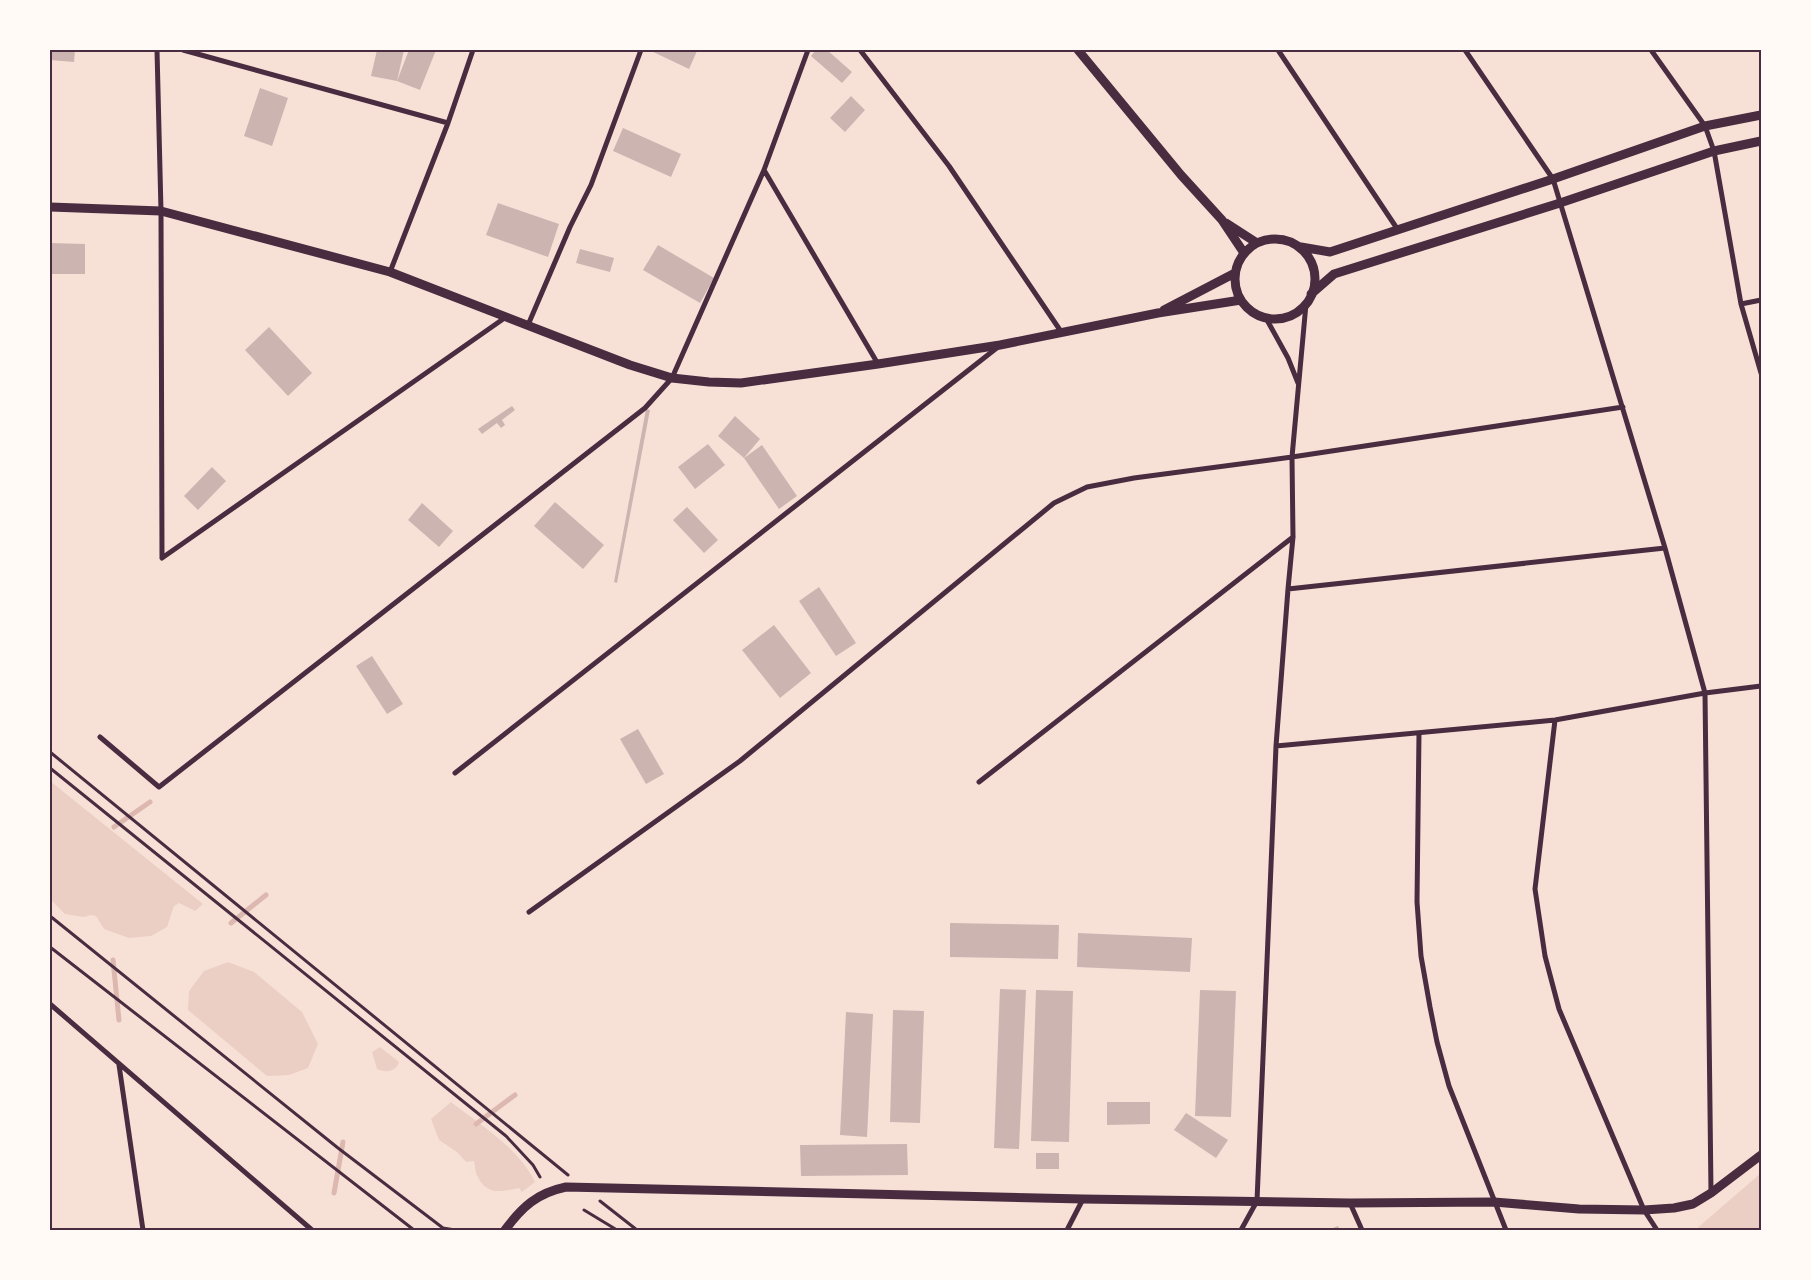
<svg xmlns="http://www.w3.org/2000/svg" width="1811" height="1280" font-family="'Varela Round',sans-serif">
	<rect width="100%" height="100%" fill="#f7e1d7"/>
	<path fill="#ebcfc5" d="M 50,781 L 203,904 L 195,911 L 179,903 L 174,906 L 167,927 L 151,936 L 129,938 L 104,929 L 96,916 L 91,915 L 84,917 L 65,914 L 50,899 Z
		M 228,962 L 254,972 L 302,1012 L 318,1044 L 308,1068 L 289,1075 L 267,1076 L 188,1010 L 189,991 L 204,971 Z
		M 380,1047 L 399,1062 C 396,1072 385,1073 377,1069 L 372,1052 Z
		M 451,1102 C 480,1125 518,1147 535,1182 L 522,1192 L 519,1188 C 500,1192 485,1196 476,1173 C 475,1169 475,1165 474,1161 L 466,1162 L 457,1152 L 439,1140 L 431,1119 Z
		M 1761,1173 L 1761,1230 L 1695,1230 Z"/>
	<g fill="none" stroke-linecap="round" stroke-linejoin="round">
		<path stroke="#dcb8b0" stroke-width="5" d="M 114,827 L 150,802
			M 231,923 L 266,895
			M 113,960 L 119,1020
			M 476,1124 L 515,1095
			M 334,1193 L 343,1142"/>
	</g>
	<path fill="#ccb4b1" d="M 50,50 L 75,50 L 74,62 L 50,60 Z
		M 377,50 L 404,50 L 397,81 L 409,50 L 436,50 L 420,90 L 397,81 L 371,76 Z
		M 649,50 L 694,50 L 697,51 L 689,69 Z
		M 816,50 L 827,50 L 852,72 L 842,83 L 811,56 Z
		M 260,88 L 288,98 L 272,146 L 244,136 Z
		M 851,96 L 865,110 L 845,132 L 830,118 Z
		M 623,128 L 681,154 L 671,177 L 613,151 Z
		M 498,203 L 559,224 L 548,257 L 486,235 Z
		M 50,243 L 85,244 L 85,274 L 50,274 Z
		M 658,245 L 714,278 L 700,303 L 643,270 Z
		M 580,249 L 614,258 L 610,272 L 576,263 Z
		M 269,327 L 312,373 L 288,396 L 245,350 Z
		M 512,406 L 515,410 L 502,420 L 505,425 L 501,428 L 497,423 L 482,434 L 478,429 Z
		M 646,409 L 650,410 L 617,583 L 614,582 Z
		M 735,416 L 760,439 L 744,458 L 762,445 L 797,496 L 779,509 L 744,458 L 718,436 Z
		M 708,444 L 725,465 L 695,489 L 678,467 Z
		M 212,467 L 226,481 L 198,510 L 184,496 Z
		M 555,502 L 604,545 L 583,569 L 534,526 Z
		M 422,503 L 453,531 L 439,547 L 408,520 Z
		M 687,507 L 718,540 L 704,553 L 673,520 Z
		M 819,587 L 856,643 L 836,656 L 799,601 Z
		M 774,625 L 811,673 L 780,698 L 742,650 Z
		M 372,656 L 403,704 L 387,714 L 356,666 Z
		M 638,729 L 664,774 L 646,784 L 620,739 Z
		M 950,923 L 1059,925 L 1058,959 L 950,957 Z
		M 1078,933 L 1192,938 L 1190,972 L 1077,967 Z
		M 1000,989 L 1026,990 L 1019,1149 L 994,1148 Z
		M 1036,990 L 1073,991 L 1069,1142 L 1031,1141 Z
		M 1200,990 L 1236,991 L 1231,1117 L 1195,1116 Z
		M 893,1010 L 924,1011 L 920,1123 L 890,1122 Z
		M 846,1012 L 873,1014 L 867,1137 L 840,1135 Z
		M 1107,1102 L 1150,1102 L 1150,1124 L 1107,1125 Z
		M 1186,1113 L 1228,1140 L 1216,1158 L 1174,1130 Z
		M 907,1144 L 908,1175 L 801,1176 L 800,1145 Z
		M 1036,1153 L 1059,1153 L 1059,1169 L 1036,1169 Z
		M 1338,1226 L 1340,1230 L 1328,1230 Z"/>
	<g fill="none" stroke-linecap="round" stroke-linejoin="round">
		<path stroke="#4a2c40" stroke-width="3" d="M 50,752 L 568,1175
			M 50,768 L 506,1136 L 533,1165 L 540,1177
			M 50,916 L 338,1148 L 443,1228 L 455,1230
			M 50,947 L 414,1230
			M 600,1201 L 637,1230
			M 584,1210 L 617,1230"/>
		<path stroke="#4a2c40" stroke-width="5" d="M 157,50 L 161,211 L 162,558
			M 183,50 L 448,123
			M 860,50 L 949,166 L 1062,333
			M 1278,50 L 1398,230
			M 1465,50 L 1553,179 L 1665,548 L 1705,693 L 1711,1192
			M 1651,50 L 1705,126 L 1714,151 L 1741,304 L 1761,373
			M 764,170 L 878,364
			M 390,272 L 448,123 L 473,50
			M 1741,304 L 1761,300
			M 1267,320 L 1288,358 L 1298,383
			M 528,325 L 570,227 L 591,185 L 641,50
			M 162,558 L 506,317
			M 1288,589 L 1665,548
			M 1555,720 L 1535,889 L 1545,956 L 1559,1009 L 1644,1210 L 1657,1230
			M 1419,733 L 1417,902 L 1421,956 L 1430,1007 L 1437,1042 L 1449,1086 L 1506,1230
			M 100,737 L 159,787 L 645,408 L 672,378 L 764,170 L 808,50
			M 1276,746 L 1555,720 L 1705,693 L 1761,686
			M 455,773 L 998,347
			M 979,782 L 1293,537
			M 529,912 L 740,761 L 1054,503 L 1087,487 L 1134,478 L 1292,457 L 1623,407
			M 50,1004 L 312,1230
			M 119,1065 L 143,1230
			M 1350,1203 L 1362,1230
			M 1067,1230 L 1083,1199
			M 1241,1230 L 1257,1201 L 1276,746 L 1288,589 L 1293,537 L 1292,457 L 1306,304"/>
		<path stroke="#4a2c40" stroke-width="9" d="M 1078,50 L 1181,175 L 1222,220 L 1244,253
			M 50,207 L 161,211 L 390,272 L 630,365 L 672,378 L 709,382 L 741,383 L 878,364 L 1000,345 L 1158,313 L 1241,300
			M 1226,223 L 1257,243
			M1235 279a40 40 0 1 1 80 0a40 40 0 1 1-80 0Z
			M 1301,247 L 1330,252 L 1553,179 L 1705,126 L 1761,115
			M 1311,294 L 1334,274 L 1560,203 L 1714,151 L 1761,141
			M 1164,310 L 1235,273
			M 505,1230 C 522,1207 537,1193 566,1187 L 1083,1199 L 1350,1203 L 1494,1202 L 1579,1209 L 1644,1210 L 1674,1208 L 1693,1204 L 1711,1193 L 1761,1155"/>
	</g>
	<rect width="1811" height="1280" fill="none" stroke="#fffaf5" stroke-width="102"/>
	<rect x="51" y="51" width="1709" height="1178" fill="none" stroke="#4a2c40" stroke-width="2"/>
</svg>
